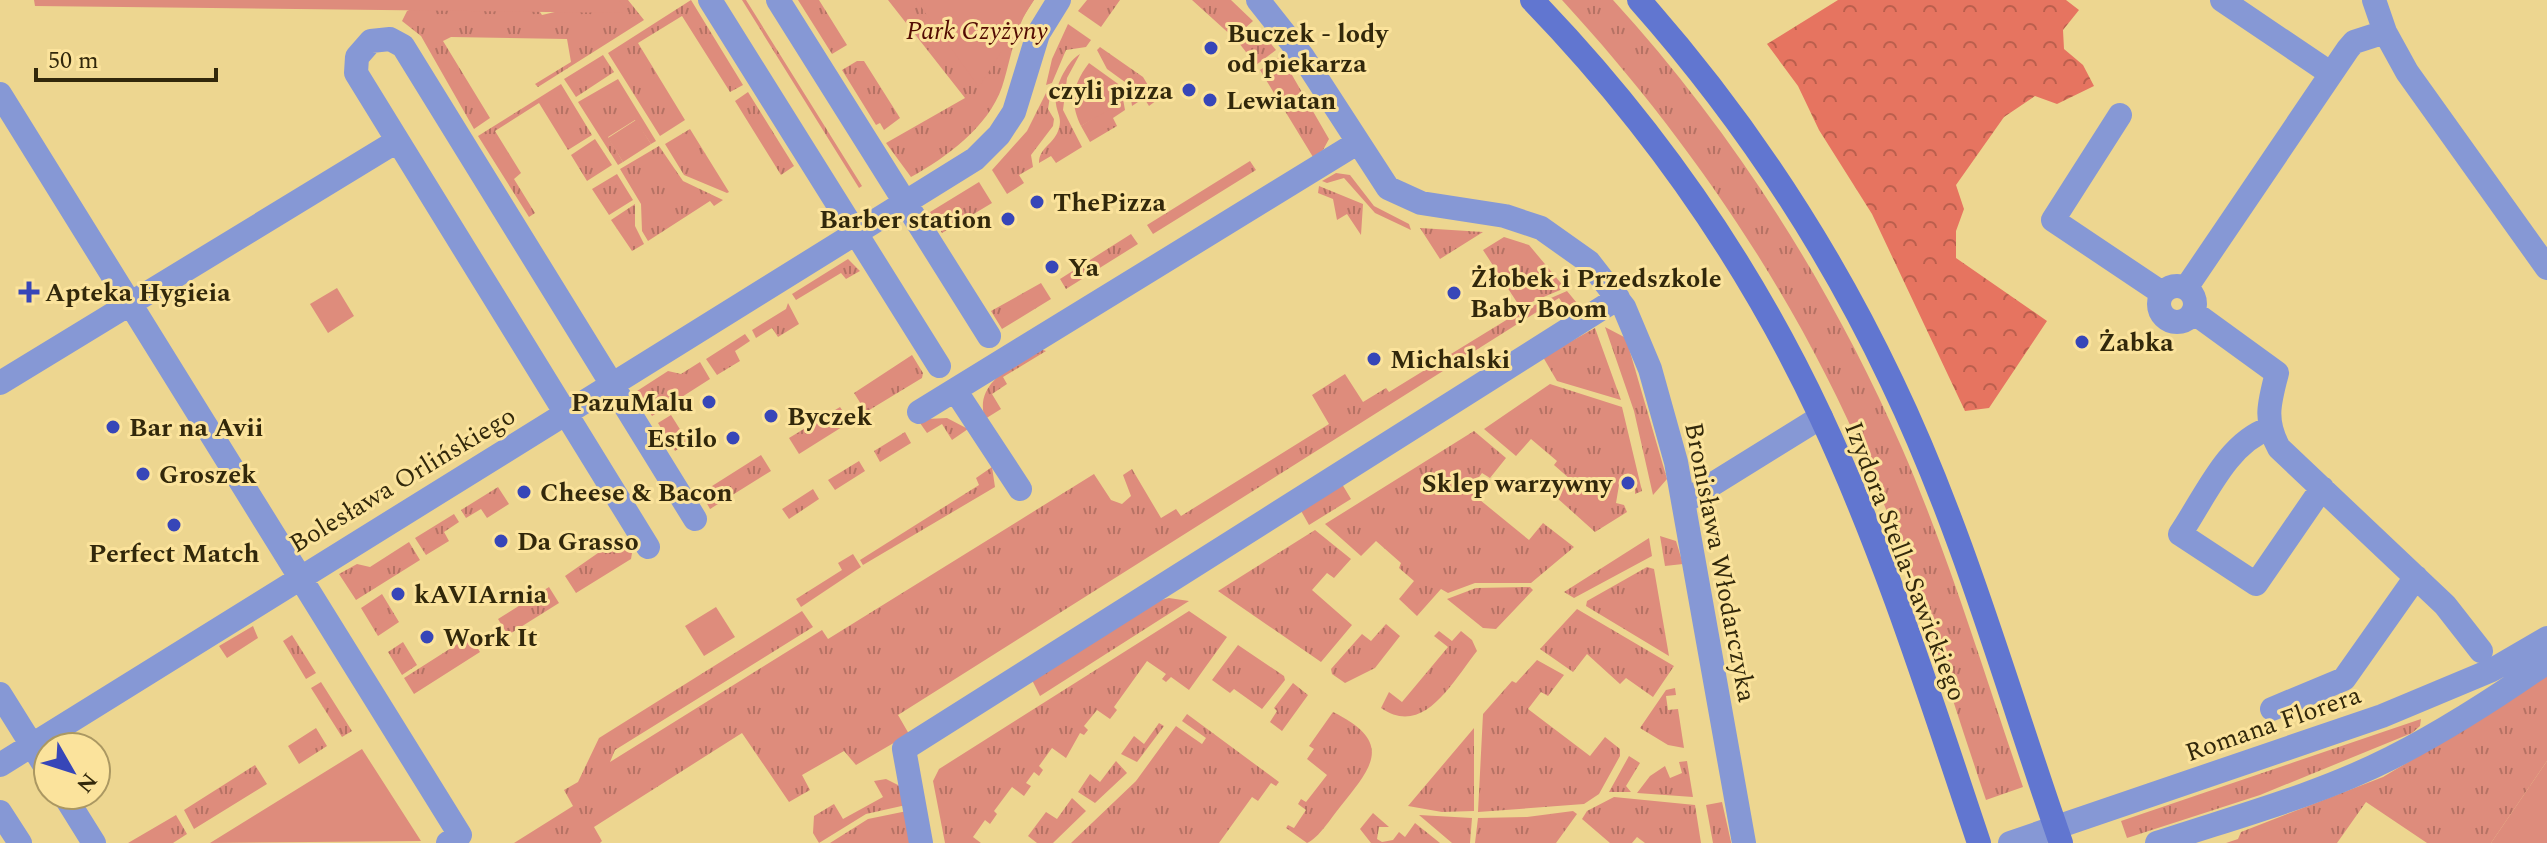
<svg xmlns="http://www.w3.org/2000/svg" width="2547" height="843" font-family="Spectral,serif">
	<defs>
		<pattern id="grass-tufts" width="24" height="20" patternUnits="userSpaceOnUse" patternTransform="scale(2)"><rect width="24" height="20" fill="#de8c7c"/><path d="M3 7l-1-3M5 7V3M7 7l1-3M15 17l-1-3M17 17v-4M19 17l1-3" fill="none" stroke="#b57264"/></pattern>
		<pattern id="forest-crowns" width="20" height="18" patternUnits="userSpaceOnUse" patternTransform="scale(2)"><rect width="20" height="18" fill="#e67460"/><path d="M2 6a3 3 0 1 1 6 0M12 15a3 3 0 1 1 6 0" fill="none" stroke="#bb5f4d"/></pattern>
	</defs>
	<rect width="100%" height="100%" fill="#edd690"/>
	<path fill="url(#grass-tufts)" d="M 430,0 L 532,0 L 542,15 L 576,7 L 578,0 L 628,0 L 644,20 L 538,87 L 535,84 L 571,62 L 567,39 L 451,37 L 443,41 L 490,118 L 474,129 L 421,36 L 402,21 L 407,11 Z
		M 691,0 L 743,85 L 730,92 L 682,16 L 638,43 L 685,120 L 660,136 L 608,53 Z
		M 742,0 L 746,0 L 862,186 L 859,188 Z
		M 798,0 L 819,0 L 847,45 L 832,54 Z
		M 888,0 L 1034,0 C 1014,27 1012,56 1002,87 C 988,127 947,157 911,177 L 886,143 L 965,98 Z
		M 1087,0 L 1120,0 L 1101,27 L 1078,11 Z
		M 1192,0 L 1231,0 L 1253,21 L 1234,38 Z
		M 1562,0 L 1613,0 C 1732,130 1830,284 1901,446 C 1949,556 1984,673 2023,787 L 1986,800 C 1948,688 1914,572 1867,463 C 1794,292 1687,136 1562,0 Z
		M 1068,24 L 1091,40 L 1086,47 L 1066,50 L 1052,83 L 1046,85 L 1052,59 Z
		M 1257,27 L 1276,50 L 1256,65 L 1239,43 Z
		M 1100,47 L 1143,77 L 1157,100 L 1149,106 L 1144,98 L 1132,106 L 1129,85 L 1107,69 L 1097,50 Z
		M 1080,54 L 1067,78 L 1063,110 L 1082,147 L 1056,163 L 1051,156 L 1039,163 C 1039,147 1055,144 1059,128 C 1062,118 1057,113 1056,104 C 1053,89 1067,61 1080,54 Z
		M 603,55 L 614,72 L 576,97 L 564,79 Z
		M 1281,56 L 1329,139 L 1323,150 L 1313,157 L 1260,70 Z
		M 857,61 L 864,61 L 900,118 L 884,130 L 880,123 L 876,125 L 842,70 Z
		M 618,79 L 656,141 L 651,144 L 635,120 L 608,137 L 623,162 L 618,165 L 578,102 Z
		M 561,84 L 592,135 L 568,150 L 539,103 L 495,131 L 521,173 L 514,179 L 535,213 L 529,217 L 478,136 Z
		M 1048,89 L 1051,90 L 1048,109 L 1054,119 L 1053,126 L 1031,155 L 1033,167 L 1019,175 L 1024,183 L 1007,194 L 992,170 L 1027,131 Z
		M 748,92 L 794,166 L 781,175 L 735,101 Z
		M 1123,99 L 1125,110 L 1113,118 L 1117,126 L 1090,142 L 1081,126 Z
		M 690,129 L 729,192 L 727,193 L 684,175 L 665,144 Z
		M 595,139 L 612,165 L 587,181 L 571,155 Z
		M 659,146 L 683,181 L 723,200 L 714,206 L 710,201 L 648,241 L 642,231 L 641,204 L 620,169 Z
		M 1250,161 L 1256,170 L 1153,234 L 1147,225 Z
		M 1336,173 L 1350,175 L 1374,206 L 1409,224 L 1411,230 L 1375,213 L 1344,178 L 1327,183 L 1322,181 Z
		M 617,174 L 633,200 L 609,215 L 592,189 Z
		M 979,182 L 992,203 L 942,233 L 930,212 Z
		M 1319,186 L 1363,204 L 1361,235 L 1347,214 L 1337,220 L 1333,199 L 1318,193 Z
		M 635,204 L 635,226 L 644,244 L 632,251 L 611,220 Z
		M 1420,228 L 1483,232 L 1440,259 Z
		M 1131,234 L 1138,244 L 1066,289 L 1060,279 Z
		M 1504,237 L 1529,245 L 1565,288 L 1520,307 L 1483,250 Z
		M 848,259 L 860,271 L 846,279 L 841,273 L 796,300 L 792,294 Z
		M 1041,283 L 1051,299 L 1002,329 L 991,311 Z
		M 1567,291 L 1581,308 L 1574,313 L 1568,311 L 1559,298 L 1519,323 L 898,715 L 909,734 L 856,765 L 844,751 L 802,775 L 810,790 L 789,802 L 742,733 L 594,827 L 602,841 L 600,843 L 514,843 L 573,806 L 564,790 L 578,782 L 599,738 L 802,611 L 813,627 L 615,750 L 610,762 L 822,630 L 828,639 L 1094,474 L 1111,500 L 1122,504 L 1131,496 L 1123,475 L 1132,469 L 1161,518 L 1176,509 L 1181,516 L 1329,424 L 1312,395 L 1345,374 L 1363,402 L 1386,388 L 1389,392 L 1521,311 Z
		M 788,303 L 799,324 L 778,337 L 772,328 L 756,338 L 752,330 L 786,309 Z
		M 1605,327 L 1626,338 L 1667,479 L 1653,495 L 1634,411 Z
		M 1595,328 L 1621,400 L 1557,381 L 1543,357 Z
		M 745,334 L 750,341 L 735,351 L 740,361 L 717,375 L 706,359 Z
		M 1040,349 L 1046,351 L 1003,377 L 1007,384 L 992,394 L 1001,409 L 985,419 C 973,382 1014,366 1040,349 Z
		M 912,355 L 923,373 L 922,378 L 866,412 L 854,393 Z
		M 700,362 L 710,379 L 652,416 L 637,391 L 668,371 L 681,374 Z
		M 1550,384 L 1622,407 L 1642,491 L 1635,494 L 1635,481 L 1626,478 L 1619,485 L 1616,503 L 1624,505 L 1627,512 L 1595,532 L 1556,497 L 1570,479 L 1554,465 L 1557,461 L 1531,439 L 1516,456 L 1484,429 Z
		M 840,407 L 850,422 L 799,454 L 789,438 Z
		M 671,415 L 688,442 L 675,451 L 658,423 Z
		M 947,418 L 968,429 L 952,440 L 942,424 L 927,433 L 920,423 L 927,419 Z
		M 1474,431 L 1506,458 L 1490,478 L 1482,473 L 1469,491 L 1529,540 L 1543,523 L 1574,547 L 1531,583 L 1475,583 L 1448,593 L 1441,589 L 1417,616 L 1399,599 L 1414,581 L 1399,568 L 1401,563 L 1376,541 L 1361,556 L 1325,524 Z
		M 905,432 L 911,443 L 880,462 L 874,451 Z
		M 761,455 L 771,471 L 710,509 L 701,493 Z
		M 859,461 L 865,471 L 835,490 L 828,480 Z
		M 992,467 L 995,487 L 863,565 L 860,560 L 979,485 L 976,478 Z
		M 1342,484 L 1351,499 L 1309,525 L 1300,509 Z
		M 498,487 L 509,504 L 487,518 L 481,509 L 466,518 L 461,510 Z
		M 813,489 L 819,499 L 789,519 L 782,509 Z
		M 454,514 L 459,522 L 444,532 L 449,541 L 426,555 L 415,538 Z
		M 1315,530 L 1351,559 L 1334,578 L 1327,573 L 1312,590 L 1352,625 L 1321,662 L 1218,591 Z
		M 1660,536 L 1676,541 L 1683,564 L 1665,566 Z
		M 621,537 L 632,553 L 631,559 L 576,593 L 565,576 Z
		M 1649,538 L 1652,556 L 1574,598 L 1564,592 Z
		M 409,542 L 420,560 L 356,600 L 339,574 L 357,564 L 370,567 Z
		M 853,554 L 861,567 L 801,607 L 796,599 L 842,570 L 838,563 Z
		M 1647,567 L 1654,569 L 1669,656 L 1586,606 L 1587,601 Z
		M 549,587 L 559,603 L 508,635 L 498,619 Z
		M 1530,587 L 1533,590 L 1496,629 L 1483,628 L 1447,599 L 1476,588 Z
		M 382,594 L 399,622 L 378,636 L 361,608 Z
		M 1169,598 L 1189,601 L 1040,696 L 1032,680 L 1157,601 Z
		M 1577,609 L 1674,666 L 1653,697 L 1626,678 L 1620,684 L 1587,654 L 1573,672 L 1540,649 Z
		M 1189,611 L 1227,637 L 1189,690 L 1171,677 L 1166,682 L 1162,679 L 1166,674 L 1147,661 L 1114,707 L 1117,710 L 1110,719 L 1097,710 L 1084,726 L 1088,730 L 1084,735 L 1080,733 L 1066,758 L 1052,748 L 1039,766 L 1043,770 L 1039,776 L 1034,772 L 1026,783 L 1031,786 L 1024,796 L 1012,787 L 994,811 L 997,814 L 990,824 L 985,820 L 973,837 L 981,843 L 945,843 L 933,781 L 939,769 Z
		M 1386,624 L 1400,636 L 1375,668 L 1345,683 L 1332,674 L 1331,669 L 1362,634 L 1371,641 Z
		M 253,626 L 258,638 L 227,658 L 219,646 Z
		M 1439,631 L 1452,641 L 1461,631 L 1472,640 L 1477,651 C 1453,681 1424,738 1381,708 L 1389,692 L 1402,702 L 1448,647 L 1434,636 Z
		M 292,635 L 316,673 L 306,679 L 283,641 Z
		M 470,636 L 480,652 L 414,694 L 404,678 Z
		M 403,642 L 417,665 L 402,675 L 388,652 Z
		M 1238,645 L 1284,676 L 1285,680 L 1262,709 L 1234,689 L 1230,693 L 1212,680 Z
		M 1537,660 L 1564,675 L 1548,696 L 1541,692 L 1528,709 L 1590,756 L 1605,737 L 1620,749 L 1620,756 L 1599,794 L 1584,804 L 1478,812 L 1483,714 L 1512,681 L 1516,683 Z
		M 2547,673 L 2547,761 L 2491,843 L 2427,843 L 2366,802 L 2337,843 L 2226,843 L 2238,839 L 2241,832 L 2383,777 L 2491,713 Z
		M 321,682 L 352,731 L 342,737 L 311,688 Z
		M 1293,683 L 1308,695 L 1282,731 L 1270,722 L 1277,711 L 1274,708 Z
		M 1675,688 L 1676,695 L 1666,696 L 1668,710 L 1678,709 L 1684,748 L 1668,745 L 1640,728 L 1666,690 Z
		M 1333,712 C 1393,742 1374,765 1340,807 C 1331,818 1319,838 1307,843 L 1286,828 L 1288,825 L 1294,828 L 1306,810 L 1298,804 L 1301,799 L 1306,802 L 1327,775 L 1307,759 L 1314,749 L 1309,746 Z
		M 1187,714 L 1279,782 L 1276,786 L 1271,783 L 1258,801 L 1252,797 L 1219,843 L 1071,843 L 1136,781 L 1176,726 L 1202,744 L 1206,738 L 1182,721 Z
		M 2421,719 L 2420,726 L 2412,733 L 2260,795 L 2127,838 L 2121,821 Z
		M 1159,723 L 1164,726 L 1137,762 L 1121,754 L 1134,736 L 1144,744 Z
		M 316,728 L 327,746 L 299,764 L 288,746 Z
		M 1474,728 L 1474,811 L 1442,812 L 1408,806 Z
		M 1629,756 L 1640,763 L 1626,786 L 1631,792 L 1609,792 Z
		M 1116,761 L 1127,773 L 1095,803 L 1078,792 L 1090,774 L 1100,782 Z
		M 1687,761 L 1693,797 L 1637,793 L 1650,776 L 1665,766 L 1670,778 L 1682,773 L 1679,762 Z
		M 255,765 L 267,784 L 194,829 L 184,810 Z
		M 886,779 L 902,787 L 906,805 L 866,814 L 819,843 L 813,833 L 814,816 L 834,804 L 843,819 L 883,797 L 874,781 Z
		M 1614,797 L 1695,805 L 1701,843 L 1645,843 L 1637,837 L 1632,843 L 1610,843 L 1582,819 L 1587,811 Z
		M 1072,798 L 1086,811 L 1053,843 L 1037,843 L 1028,836 L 1046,812 L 1057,819 Z
		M 1722,802 L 1731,842 L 1731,843 L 1713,843 L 1706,805 Z
		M 907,811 L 913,843 L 830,843 L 868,819 Z
		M 1573,811 L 1577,814 L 1556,843 L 1475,843 L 1478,818 L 1527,817 Z
		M 1373,813 L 1389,827 L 1379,827 L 1377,839 L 1382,842 L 1393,840 L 1399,832 L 1405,837 L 1415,823 L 1440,843 L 1371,843 L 1360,829 Z
		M 176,815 L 187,834 L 173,843 L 128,843 Z
		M 1419,815 L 1472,818 L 1470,843 L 1452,843 Z"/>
	<path fill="url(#forest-crowns)" d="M 1838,0 L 2066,0 L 2079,10 L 2063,30 L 2064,49 L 2083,65 L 2094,86 L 2057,104 L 2035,96 L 2004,117 L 1956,185 L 1964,209 L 1956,231 L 1956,258 L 2047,321 L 1989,408 L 1965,411 L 1872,214 L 1819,130 L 1798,86 L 1767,44 Z"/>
	<path fill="#de8c7c" d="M 34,0 L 619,0 L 629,13 L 35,6 Z
		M 916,0 L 1034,0 L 979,87 Z
		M 1089,63 L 1121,86 L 1124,96 L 1119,104 L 1081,126 C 1069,102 1073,84 1089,63 Z
		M 636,120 L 651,144 L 623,162 L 608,138 Z
		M 337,288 L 354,316 L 328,333 L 310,304 Z
		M 716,607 L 735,637 L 704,656 L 685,626 Z
		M 362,749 L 421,841 L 210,843 Z
		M 2547,761 L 2547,843 L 2491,843 Z"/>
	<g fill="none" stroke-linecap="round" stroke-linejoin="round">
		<path stroke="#8698d5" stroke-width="24" d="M 710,0 L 939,366
			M 778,0 L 989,336
			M 1258,0 L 1303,57 L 1388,188 L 1421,203 L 1505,216 L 1541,228 L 1589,262 L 1624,307 L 1650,369 L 1676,462 L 1744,843
			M 2222,0 L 2330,73
			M 2374,0 L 2385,32 L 2407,72 L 2547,268
			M 0,94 L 460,835 L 448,843
			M 2120,115 L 2053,220 L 2162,293
			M2159 304a18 18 0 1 1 36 0a18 18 0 1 1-36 0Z
			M 2186,288 L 2348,49 L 2354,42 L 2385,32
			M 2193,312 L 2277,373 C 2269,403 2264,421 2279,448 L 2445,605 L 2481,651
			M 0,383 L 397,141
			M 955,390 L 1020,489
			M 919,412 L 1357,143
			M 2268,429 C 2227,443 2204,499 2180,534 L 2256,584 L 2322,488
			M 1684,502 L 1821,417
			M 648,547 L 356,73 L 357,57 L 371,41 L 390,39 L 403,46 L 695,519
			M 0,694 L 48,771
			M 2272,709 L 2344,679 L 2416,577
			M 0,765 L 975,159 L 999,135 L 1014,112 L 1038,34 L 1059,0
			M 64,795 L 94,843
			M 0,812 L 20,843
			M 921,843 L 904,749 L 1618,298
			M 2010,843 L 2382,716 L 2492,670 L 2547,638
			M 2157,843 C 2235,817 2318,795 2391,758 C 2446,730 2497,697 2547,662"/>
		<path stroke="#6176d0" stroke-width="24" d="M 1532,0 C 1650,122 1749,263 1821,417 C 1885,554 1931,700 1979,843
			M 1639,0 C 1740,114 1827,245 1892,382 C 1963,530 2007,689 2061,843"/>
	</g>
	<g fill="#3746b8" stroke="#fbe39c" stroke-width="3">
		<circle cx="1211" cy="48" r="8"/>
		<circle cx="1189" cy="90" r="8"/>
		<circle cx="1210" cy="100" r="8"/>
		<circle cx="1037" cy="202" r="8"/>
		<circle cx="1008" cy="219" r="8"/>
		<circle cx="1052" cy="267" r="8"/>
		<path d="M25 280h8v8h8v8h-8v8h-8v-8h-8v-8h8z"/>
		<circle cx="1454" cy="293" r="8"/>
		<circle cx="2082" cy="342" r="8"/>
		<circle cx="1374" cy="359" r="8"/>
		<circle cx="709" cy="402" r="8"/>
		<circle cx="771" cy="416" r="8"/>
		<circle cx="113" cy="427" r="8"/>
		<circle cx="733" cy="438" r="8"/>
		<circle cx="143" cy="474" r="8"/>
		<circle cx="1628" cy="483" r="8"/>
		<circle cx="524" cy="492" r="8"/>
		<circle cx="174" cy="525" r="8"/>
		<circle cx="501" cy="541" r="8"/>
		<circle cx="398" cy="594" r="8"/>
		<circle cx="427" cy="637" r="8"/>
	</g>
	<g text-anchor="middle" stroke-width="6" stroke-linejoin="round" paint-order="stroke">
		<g font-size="26" font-style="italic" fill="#530b03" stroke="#fbe39c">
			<text x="977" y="39">Park Czyżyny</text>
		</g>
		<g font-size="26" font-weight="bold" fill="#32280b" stroke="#fbe39c" text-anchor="start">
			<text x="1227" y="42">Buczek - lody<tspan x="1227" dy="30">od piekarza</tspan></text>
			<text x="1173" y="99" text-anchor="end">czyli pizza</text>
			<text x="1226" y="109">Lewiatan</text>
			<text x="1053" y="211">ThePizza</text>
			<text x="992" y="228" text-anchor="end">Barber station</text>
			<text x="1068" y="276">Ya</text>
			<text x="1470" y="287">Żłobek i Przedszkole<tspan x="1470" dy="30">Baby Boom</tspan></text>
			<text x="45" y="301">Apteka Hygieia</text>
			<text x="2098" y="351">Żabka</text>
			<text x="1390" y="368">Michalski</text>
			<text x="693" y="411" text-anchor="end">PazuMalu</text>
			<text x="787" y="425">Byczek</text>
			<text x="129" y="436">Bar na Avii</text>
			<text x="717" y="447" text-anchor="end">Estilo</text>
			<text x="159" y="483">Groszek</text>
			<text x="1612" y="492" text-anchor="end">Sklep warzywny</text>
			<text x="540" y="501">Cheese &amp; Bacon</text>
			<text x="517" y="550">Da Grasso</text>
			<text x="174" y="562" text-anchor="middle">Perfect Match</text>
			<text x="414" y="603">kAVIArnia</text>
			<text x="443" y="646">Work It</text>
		</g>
		<g font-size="26" fill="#32280b" stroke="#fbe39c">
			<text transform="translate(402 479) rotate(-31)" y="9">Bolesława Orlińskiego</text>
			<text transform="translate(1906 561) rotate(69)" y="9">Izydora Stella-Sawickiego</text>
			<text transform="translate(1721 562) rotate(79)" y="9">Bronisława Włodarczyka</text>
			<text transform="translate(2273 723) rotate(-19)" y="9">Romana Florera</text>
		</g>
	</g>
	<g transform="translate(72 771) rotate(129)"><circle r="38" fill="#fbe39c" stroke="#ab9862" stroke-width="2"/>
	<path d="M0-6L14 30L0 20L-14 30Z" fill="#3746b8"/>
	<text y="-12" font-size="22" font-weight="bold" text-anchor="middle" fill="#32280b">N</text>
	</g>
	<path d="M36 68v12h180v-12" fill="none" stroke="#32280b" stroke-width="4"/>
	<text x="48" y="68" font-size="24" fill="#32280b" stroke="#fbe39c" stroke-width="6" paint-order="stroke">50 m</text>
</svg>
